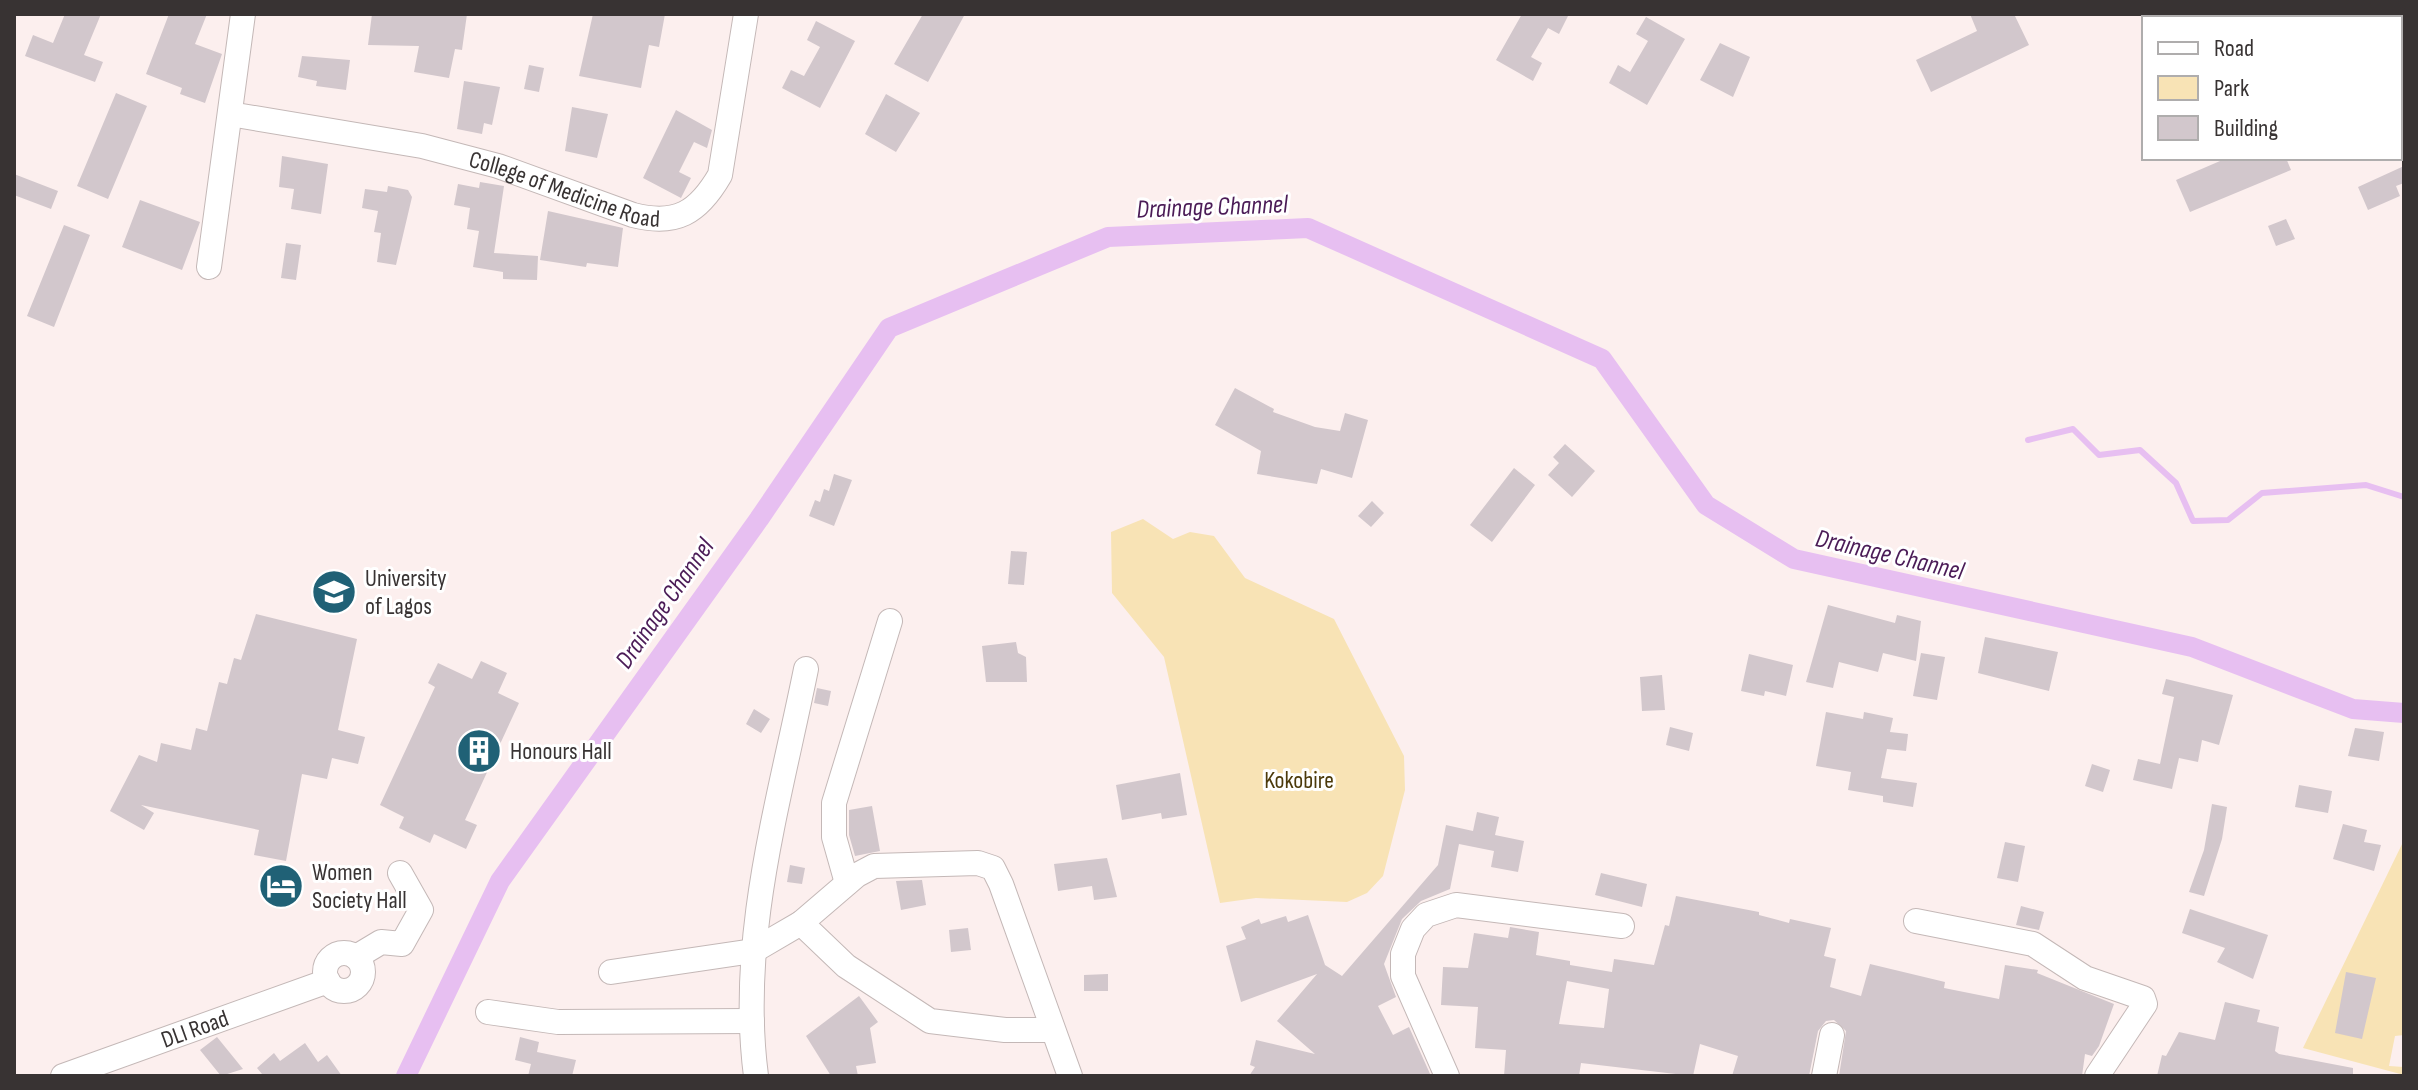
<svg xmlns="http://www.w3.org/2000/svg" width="2418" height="1090" font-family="'Sofia Sans Condensed',sans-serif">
	<rect width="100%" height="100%" fill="#fcefee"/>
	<path fill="#f8e3b5" d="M 1143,519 L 1173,539 L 1190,532 L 1214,536 L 1245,578 L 1334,619 L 1404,756 L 1405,790 L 1383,876 L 1367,893 L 1347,902 L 1256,898 L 1220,903 L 1164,657 L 1112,593 L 1111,532 Z
		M 2404,840 L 2404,1035 L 2395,1036 L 2389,1066 L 2404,1067 L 2404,1075 L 2303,1048 Z"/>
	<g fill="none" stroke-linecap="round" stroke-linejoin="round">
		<path stroke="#e7bff1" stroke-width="6" d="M 2028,440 L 2073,429 L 2099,455 L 2140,450 L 2176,483 L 2193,521 L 2228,520 L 2262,493 L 2366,485 L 2404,497"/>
		<path stroke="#e7bff1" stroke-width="20" d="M 406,1076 L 500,881 L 759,519 L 889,328 L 1108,237 L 1308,228 L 1602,359 L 1706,505 L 1794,559 L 2192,647 L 2353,709 L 2404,713"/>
	</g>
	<path fill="#d2c7cc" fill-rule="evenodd" d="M 65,14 L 101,14 L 84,55 L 103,62 L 95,82 L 25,56 L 33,35 L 53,43 Z
		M 169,14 L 207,14 L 195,44 L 222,54 L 205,103 L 180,94 L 182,88 L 146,74 Z
		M 372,14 L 467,14 L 462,50 L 455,49 L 449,78 L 414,72 L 419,46 L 368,45 Z
		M 593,14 L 665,14 L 659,47 L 649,45 L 641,88 L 579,76 Z
		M 923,14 L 965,14 L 928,82 L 894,64 Z
		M 1522,14 L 1569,14 L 1559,34 L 1548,28 L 1531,57 L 1542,63 L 1533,81 L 1496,60 Z
		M 1970,14 L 2014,14 L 2029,45 L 1931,92 L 1916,60 L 1977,31 Z
		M 1646,17 L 1685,39 L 1647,105 L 1609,83 L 1618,65 L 1630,72 L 1648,41 L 1636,34 Z
		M 816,21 L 855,41 L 820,108 L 782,88 L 791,70 L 804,76 L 820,47 L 807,40 Z
		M 1720,43 L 1750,57 L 1733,97 L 1700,80 Z
		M 302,56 L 350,60 L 346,90 L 316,86 L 317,81 L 298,77 Z
		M 529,65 L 544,68 L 539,92 L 524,89 Z
		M 464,81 L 500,87 L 492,125 L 484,123 L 482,134 L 457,129 Z
		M 116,93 L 147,106 L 108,199 L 77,186 Z
		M 886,94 L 920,113 L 896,152 L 865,134 Z
		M 572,107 L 608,114 L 597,158 L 565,151 Z
		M 676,110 L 712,130 L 707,148 L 694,142 L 679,172 L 691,178 L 681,198 L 643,178 Z
		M 282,156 L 328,164 L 321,214 L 291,209 L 294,189 L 279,187 Z
		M 2227,158 L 2286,158 L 2291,170 L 2190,212 L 2176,180 Z
		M 2404,166 L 2404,183 L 2396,186 L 2400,196 L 2368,210 L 2358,187 Z
		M 14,174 L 58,191 L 51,209 L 14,195 Z
		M 480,182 L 504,186 L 494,253 L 538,256 L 537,280 L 503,279 L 503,272 L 473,267 L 479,231 L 467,229 L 470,208 L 454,205 L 458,184 L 479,188 Z
		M 388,186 L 408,190 L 412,197 L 396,265 L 377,262 L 381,233 L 374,232 L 378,211 L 362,208 L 365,189 L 387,192 Z
		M 140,200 L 200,222 L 182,270 L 122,247 Z
		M 548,211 L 623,228 L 618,267 L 587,263 L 586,267 L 540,260 Z
		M 2286,219 L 2295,239 L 2276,246 L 2268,226 Z
		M 64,225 L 90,235 L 54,327 L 27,316 Z
		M 286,243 L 301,245 L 296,280 L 281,278 Z
		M 1235,388 L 1274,409 L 1273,412 L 1315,427 L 1340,431 L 1345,413 L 1368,420 L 1352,478 L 1321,469 L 1317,484 L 1257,474 L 1261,451 L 1215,425 Z
		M 1565,444 L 1595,471 L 1572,497 L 1548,475 L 1559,463 L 1553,457 Z
		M 1514,468 L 1535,485 L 1492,542 L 1470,525 Z
		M 834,474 L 852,480 L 834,526 L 809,516 L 815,500 L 820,502 L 824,489 L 829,491 Z
		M 1372,501 L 1384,513 L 1371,527 L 1358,516 Z
		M 1011,551 L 1027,552 L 1024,585 L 1008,584 Z
		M 1828,605 L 1895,623 L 1897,615 L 1921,621 L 1916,661 L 1883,653 L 1878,672 L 1839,662 L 1833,688 L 1806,682 Z
		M 256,614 L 357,639 L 338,730 L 365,737 L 358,764 L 332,758 L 327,779 L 302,774 L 286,861 L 254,855 L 259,830 L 141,805 L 154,813 L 144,830 L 110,811 L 139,755 L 157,762 L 161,743 L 191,750 L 196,728 L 207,731 L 219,682 L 227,684 L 234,658 L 241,660 Z
		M 1985,637 L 2058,652 L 2049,691 L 1978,673 Z
		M 1016,642 L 1018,653 L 1026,657 L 1027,682 L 986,682 L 982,646 Z
		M 1921,653 L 1945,657 L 1937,700 L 1913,696 Z
		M 1749,654 L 1793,665 L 1786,696 L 1765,691 L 1764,696 L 1741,691 Z
		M 481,661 L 507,673 L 498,693 L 519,703 L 465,820 L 477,825 L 466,849 L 434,834 L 430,843 L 399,828 L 404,817 L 380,805 L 435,687 L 428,683 L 438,663 L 472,679 Z
		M 1662,675 L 1665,710 L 1642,711 L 1640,677 Z
		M 2166,679 L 2233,695 L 2219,745 L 2202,740 L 2198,762 L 2179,758 L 2172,789 L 2133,780 L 2138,759 L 2160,764 L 2174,697 L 2162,694 Z
		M 817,688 L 831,691 L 828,706 L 814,703 Z
		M 754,709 L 770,719 L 761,733 L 746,724 Z
		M 1826,712 L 1863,719 L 1864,712 L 1893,718 L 1890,732 L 1908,734 L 1906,751 L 1887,749 L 1881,778 L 1917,783 L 1913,807 L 1883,802 L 1883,796 L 1848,790 L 1851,772 L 1816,766 Z
		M 1670,727 L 1693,733 L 1689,751 L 1666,745 Z
		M 2355,728 L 2384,732 L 2379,761 L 2348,756 Z
		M 2092,764 L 2110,770 L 2103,792 L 2085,786 Z
		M 1180,773 L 1187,815 L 1162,819 L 1161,813 L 1122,820 L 1116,785 Z
		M 2299,785 L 2332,791 L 2328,813 L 2295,807 Z
		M 2212,804 L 2227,807 L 2222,839 L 2204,896 L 2189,892 L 2204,850 Z
		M 872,806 L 880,851 L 855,856 L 849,835 L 849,810 Z
		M 1477,812 L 1499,817 L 1495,835 L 1524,841 L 1518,872 L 1491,867 L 1494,851 L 1459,844 L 1450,889 L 1421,901 L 1402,919 L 1384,964 L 1396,997 L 1378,1006 L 1393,1035 L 1409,1027 L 1431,1076 L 1249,1076 L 1255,1067 L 1250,1065 L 1256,1040 L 1315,1054 L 1277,1021 L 1317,974 L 1241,1002 L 1226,946 L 1246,939 L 1241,927 L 1259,919 L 1261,924 L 1286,916 L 1288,922 L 1308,915 L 1325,965 L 1342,976 L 1438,865 L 1446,825 L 1473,831 Z
		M 2343,824 L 2367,830 L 2364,842 L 2381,845 L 2374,871 L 2333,859 Z
		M 2005,842 L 2025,846 L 2018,882 L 1997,878 Z
		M 1107,858 L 1117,897 L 1094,900 L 1092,886 L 1058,891 L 1054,864 Z
		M 790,865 L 805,868 L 802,884 L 787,882 Z
		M 1601,873 L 1647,884 L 1642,907 L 1595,895 Z
		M 922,880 L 926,905 L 901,910 L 896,881 Z
		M 1676,896 L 1759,912 L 1759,915 L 1789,923 L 1790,919 L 1831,928 L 1824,956 L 1836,959 L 1830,987 L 1861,996 L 1870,964 L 1945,982 L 1944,988 L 1999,999 L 2005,965 L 2038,970 L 2037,973 L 2114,1004 L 2099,1046 L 2092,1056 L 2085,1054 L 2082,1076 L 1839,1076 L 1846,1031 L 1834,1020 L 1826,1021 L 1818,1031 L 1809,1076 L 1732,1076 L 1738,1056 L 1700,1044 L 1693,1076 L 1581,1063 L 1579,1076 L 1504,1076 L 1506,1050 L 1475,1048 L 1478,1007 L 1441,1005 L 1443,967 L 1468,968 L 1474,933 L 1508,938 L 1510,927 L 1539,932 L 1536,955 L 1570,961 L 1570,965 L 1612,972 L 1614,959 L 1654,965 L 1665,925 L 1669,926 ZM 1567,981 L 1609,989 L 1604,1028 L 1559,1024 Z
		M 2021,906 L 2044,912 L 2039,930 L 2016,925 Z
		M 2190,909 L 2268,935 L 2253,979 L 2217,962 L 2225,948 L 2182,933 Z
		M 968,928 L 971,950 L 951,952 L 949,930 Z
		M 2346,972 L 2376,978 L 2362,1039 L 2335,1033 Z
		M 1108,974 L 1108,991 L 1084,991 L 1084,975 Z
		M 859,996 L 878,1022 L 870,1028 L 876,1063 L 856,1066 L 858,1076 L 831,1076 L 806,1036 Z
		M 2225,1002 L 2260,1010 L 2257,1022 L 2279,1027 L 2275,1051 L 2279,1054 L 2353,1068 L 2353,1076 L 2157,1076 L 2162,1055 L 2166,1056 L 2179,1032 L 2215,1040 Z
		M 217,1037 L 243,1069 L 221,1076 L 200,1050 Z
		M 520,1037 L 539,1042 L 537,1052 L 576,1060 L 572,1076 L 528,1076 L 531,1064 L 515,1060 Z
		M 305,1043 L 318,1062 L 327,1055 L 342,1076 L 259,1076 L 262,1074 L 257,1068 L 274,1053 L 280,1061 Z"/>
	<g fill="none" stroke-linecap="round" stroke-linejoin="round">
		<g stroke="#c4b8b7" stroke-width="26">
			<g id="minor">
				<path id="s1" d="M 230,114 L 422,146 L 498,166 L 633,215 C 676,226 698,213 720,175 L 746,14"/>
				<path d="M 209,267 L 243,14"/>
				<path d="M 847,883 L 834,837 L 834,803 L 890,621"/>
				<path d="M 1916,921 L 2033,944 L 2085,978 L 2143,998 L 2145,1004 L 2097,1076"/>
				<path d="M 801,923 L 846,966 L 930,1021 L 1005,1030 L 1051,1030"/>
				<circle cx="344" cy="972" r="19"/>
				<path d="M 356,957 L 381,942 L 402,944 L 421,910 L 400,873"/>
				<path d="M 611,972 L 753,951 L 801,923 L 857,875 L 874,866 L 978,863 L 993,868 L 1001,884 L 1070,1076"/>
				<path d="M 488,1012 L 558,1022 L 752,1021"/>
				<path id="s2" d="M 63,1076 L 328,981"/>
				<path d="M 756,1076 C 738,938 779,803 806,669"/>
				<path d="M 1447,1076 L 1403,976 L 1403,954 L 1413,929 L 1426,915 L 1456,905 L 1622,926"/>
				<path d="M 1824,1076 L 1832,1035"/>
			</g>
		</g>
		<use href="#minor" stroke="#fff" stroke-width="24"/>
	</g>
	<defs>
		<g id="university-disc" transform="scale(2.3)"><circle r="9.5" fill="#206176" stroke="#fff"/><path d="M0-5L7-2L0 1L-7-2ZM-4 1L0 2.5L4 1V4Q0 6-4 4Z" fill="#fff"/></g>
		<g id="building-disc" transform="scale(2.3)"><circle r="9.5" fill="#206176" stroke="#fff"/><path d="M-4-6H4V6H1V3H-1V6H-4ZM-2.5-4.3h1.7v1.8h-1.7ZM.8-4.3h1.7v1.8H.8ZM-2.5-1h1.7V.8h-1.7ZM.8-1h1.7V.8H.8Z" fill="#fff"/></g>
		<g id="hotel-disc" transform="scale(2.3)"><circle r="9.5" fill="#206176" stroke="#fff"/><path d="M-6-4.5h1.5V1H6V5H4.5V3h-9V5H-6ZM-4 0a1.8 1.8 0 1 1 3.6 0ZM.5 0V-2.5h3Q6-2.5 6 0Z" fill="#fff"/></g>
	</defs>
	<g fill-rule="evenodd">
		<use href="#university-disc" x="334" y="592"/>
		<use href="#building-disc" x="479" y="751"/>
		<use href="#hotel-disc" x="281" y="886"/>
	</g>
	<g text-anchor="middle" stroke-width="6" stroke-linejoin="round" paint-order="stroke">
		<g font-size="24" fill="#383333" stroke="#fff">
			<text dy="8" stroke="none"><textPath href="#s1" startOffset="344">College of Medicine Road</textPath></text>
			<text dy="8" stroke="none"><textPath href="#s2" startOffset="140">DLI Road</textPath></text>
		</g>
		<g font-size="24" fill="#383333" stroke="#fff" text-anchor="start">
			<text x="365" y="586">University<tspan x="365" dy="28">of Lagos</tspan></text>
			<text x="510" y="759">Honours Hall</text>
			<text x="312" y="880">Women<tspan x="312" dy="28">Society Hall</tspan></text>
		</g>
		<g font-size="24" fill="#4c3a0b" stroke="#fff">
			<text x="1299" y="788">Kokobire</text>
		</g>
		<g font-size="26" font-style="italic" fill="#4b1c57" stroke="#fff">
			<text transform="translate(1212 206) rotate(-2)" y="9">Drainage Channel</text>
			<text transform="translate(1890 554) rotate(13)" y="9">Drainage Channel</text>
			<text transform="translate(664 603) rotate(-55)" y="9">Drainage Channel</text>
		</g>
	</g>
	<rect width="2418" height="1090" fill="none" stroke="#383333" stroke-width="32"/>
	<rect x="2142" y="16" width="260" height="144" fill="#ffffff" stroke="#afadad" stroke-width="2"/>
	<rect x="2158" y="42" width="40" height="12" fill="#ffffff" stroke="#afadad" stroke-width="2"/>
	<text x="2214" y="56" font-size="24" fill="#383333">Road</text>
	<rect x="2158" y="76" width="40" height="24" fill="#f8e3b5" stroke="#afadad" stroke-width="2"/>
	<text x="2214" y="96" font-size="24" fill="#383333">Park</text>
	<rect x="2158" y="116" width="40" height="24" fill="#d2c7cc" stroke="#afadad" stroke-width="2"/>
	<text x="2214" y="136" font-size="24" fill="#383333">Building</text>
</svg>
